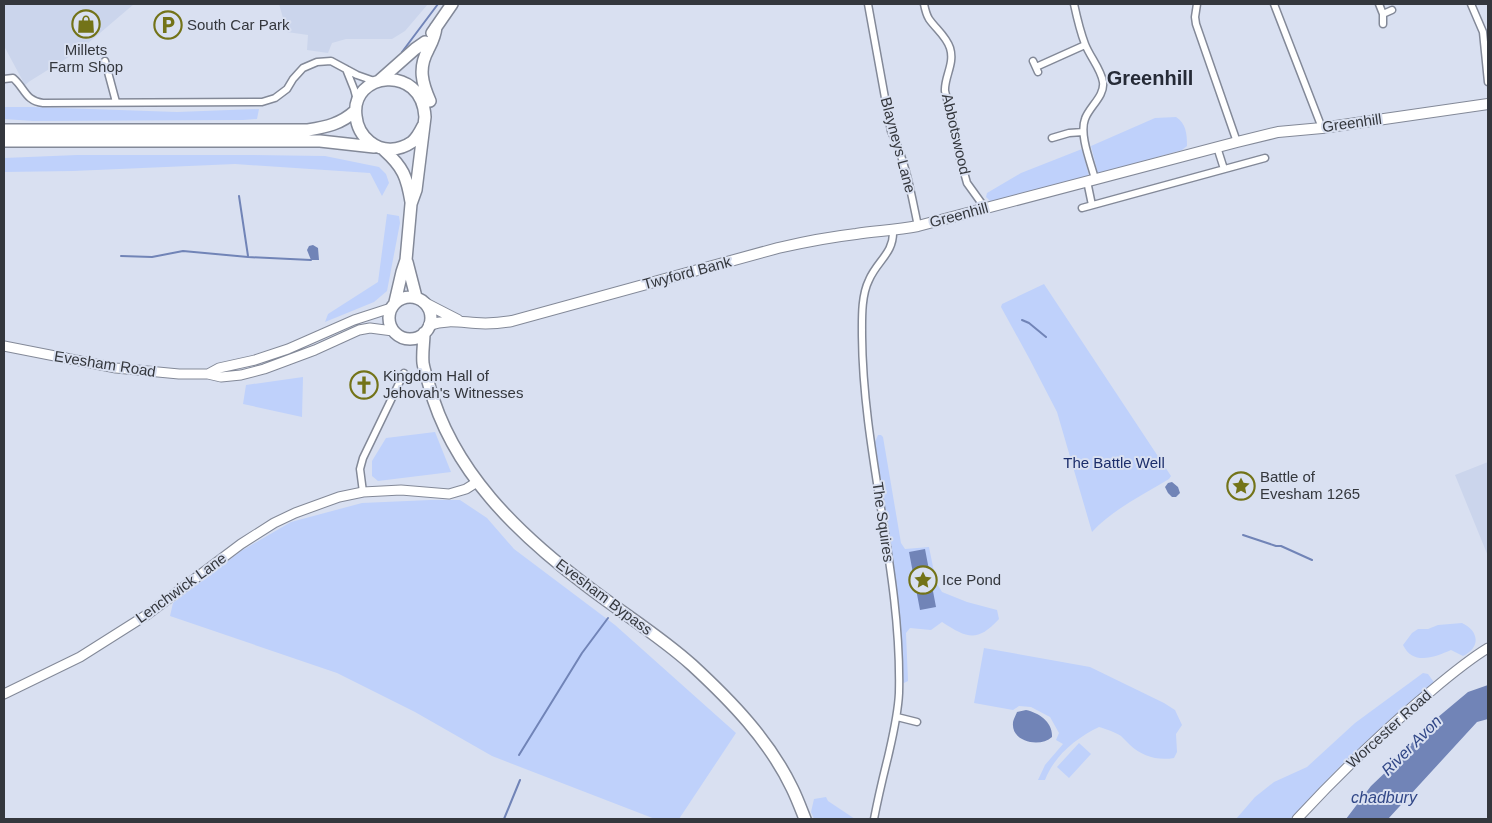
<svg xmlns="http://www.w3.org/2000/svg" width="1492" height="823" font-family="Helvetica,sans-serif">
	<rect width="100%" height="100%" fill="#d9e0f1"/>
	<path fill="#cbd5ec" d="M 4,4 L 134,4 L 80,50 L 30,81 L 25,85 L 4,46 Z
		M 279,4 L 428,4 L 405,31 L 392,39 L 346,39 L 332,43 L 328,53 L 307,50 L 308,35 L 287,32 Z
		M 1488,462 L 1488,556 L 1455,475 Z"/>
	<path fill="#bfd1fb" d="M 4,107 L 33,107 L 177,112 L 259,109 L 257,119 L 243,120 L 33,121 L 4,119 Z
		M 1176,117 C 1186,123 1187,134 1187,146 L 1182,150 L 1098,174 L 1091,146 L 1155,118 Z
		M 1082,149 L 1089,176 L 996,201 L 990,201 L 986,197 L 987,193 L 1021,173 Z
		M 77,155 L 250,155 L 325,156 L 379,167 L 386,174 L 389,183 L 382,196 L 370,173 L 235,164 L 73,171 L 4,172 L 4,158 Z
		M 387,214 L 399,216 L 400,223 L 387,291 L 374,302 L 325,322 L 328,314 L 378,282 Z
		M 1044,284 L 1171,476 L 1169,479 C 1143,495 1113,509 1092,532 L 1057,412 L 1029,358 L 1001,307 L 1002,304 Z
		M 303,377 L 302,417 L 243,404 L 246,385 Z
		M 435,432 L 451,472 L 378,481 L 372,476 L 372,461 L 386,438 Z
		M 878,435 L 881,435 L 883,437 L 901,543 L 905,549 L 929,547 L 936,582 L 942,592 L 967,602 L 997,610 L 999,619 C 977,643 967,638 942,622 L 931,630 L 910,628 L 906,633 L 908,681 L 904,683 L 902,682 L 901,633 L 895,575 L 875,442 Z
		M 430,500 L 460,500 L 487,518 L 514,549 L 615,625 L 736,733 L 679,819 L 655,819 L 492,756 L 415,712 L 337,673 L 170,616 L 173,603 L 241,551 L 291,522 L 362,503 Z
		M 1462,623 C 1479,631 1481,647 1463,656 L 1451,650 C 1435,657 1413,666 1403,645 L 1412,633 L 1418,629 L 1428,629 L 1438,625 Z
		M 984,648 L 1090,667 L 1164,703 L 1175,710 L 1182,725 L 1176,734 L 1177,752 L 1174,758 C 1157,761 1142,756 1130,745 C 1127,742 1124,739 1121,736 C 1115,732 1106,729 1099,727 C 1076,738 1054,756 1045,780 L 1038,780 L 1045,765 L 1063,744 L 1056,740 L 1059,733 L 1050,717 L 1031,707 L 1019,706 L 1013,710 L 974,703 Z
		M 1423,673 L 1428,674 L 1436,685 L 1347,759 L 1290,819 L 1236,819 L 1255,797 L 1274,782 L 1307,767 L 1355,723 Z
		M 1079,743 L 1091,754 L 1069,778 L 1057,767 Z
		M 826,797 L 828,801 L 855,819 L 814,819 L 811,812 L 814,799 Z"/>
	<path fill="#7184b7" d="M 313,245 L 318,248 L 319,260 L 311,260 L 307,250 L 309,246 Z
		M 1172,482 L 1178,487 L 1180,493 L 1176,497 L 1172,497 L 1168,493 L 1165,487 L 1168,483 Z
		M 925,549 L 936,607 L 920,610 L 909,552 Z
		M 1488,685 L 1488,719 L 1477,722 L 1388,819 L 1346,819 L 1371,786 L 1392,766 L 1425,728 L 1468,692 Z
		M 1026,710 C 1039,713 1053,722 1052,737 C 1040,748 1011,742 1013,723 C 1013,720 1016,715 1017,712 Z"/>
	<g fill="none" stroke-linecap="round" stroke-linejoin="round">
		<path stroke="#7184b7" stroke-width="2" d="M 402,52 L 438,4
			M 239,196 L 248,256
			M 121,256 L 152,257 L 183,251 L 248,257 L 311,260
			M 1022,320 L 1029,323 L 1046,337
			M 1243,535 L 1276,546 L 1281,546 L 1312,560
			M 519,755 L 582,653 L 608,618
			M 504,819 L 520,780"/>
		<g stroke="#838998" stroke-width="9">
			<path id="street" d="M 868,4 L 891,131 C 906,162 911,193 918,226
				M 924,4 C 925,9 926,14 929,19 C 936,29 946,36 950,48 C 955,64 944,77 945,91 L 956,135 L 960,158 L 967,183 L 985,208
				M 1074,4 C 1077,18 1080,31 1085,44 C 1090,57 1101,69 1103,82 C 1105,96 1089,107 1085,119 C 1079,135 1091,163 1095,179
				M 1197,4 L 1195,17 L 1196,24 L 1237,142
				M 1274,4 L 1322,128
				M 1379,4 L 1383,14 L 1383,24
				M 1471,4 L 1483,32 L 1488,82
				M 1383,14 L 1392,10
				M 105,61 L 116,102
				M 1033,61 L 1038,72
				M 1036,67 L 1085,45
				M 346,69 L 354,89 L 357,100
				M 4,79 L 13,78 C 25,88 25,101 43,103 L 262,102 L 275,98 L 287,89 L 293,79 L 303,68 L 317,62 L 331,61 L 357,75 L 377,82
				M 1052,138 L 1069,133 L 1083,132
				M 1217,147 L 1224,169
				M 1087,181 L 1092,205
				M 1082,208 L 1265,158
				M 363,492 L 360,469 L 363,458 L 404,373
				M 897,717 L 917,722
				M 874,819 C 878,798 883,777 888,757 C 893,735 898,715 899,693 C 902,573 863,456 862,336 C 862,319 861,296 869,280 C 877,261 894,253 893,231"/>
		</g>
		<g stroke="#838998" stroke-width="11">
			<path id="secondary" d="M 4,346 L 116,368 L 179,374 L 208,374 L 221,377 L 241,375 L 264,369 L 315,350 L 359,330 L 370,328 L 393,331
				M 208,374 L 219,368 L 255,360 L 288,349 L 354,320 L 391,308
				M 4,694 L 80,657 L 148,614 L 241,544 L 274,523 L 295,513 L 339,497 L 363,492 L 401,490 L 449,494 L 466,489 L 477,482
				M 1297,819 C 1335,778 1375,739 1418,702 C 1441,683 1463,663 1488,648"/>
		</g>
		<g stroke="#838998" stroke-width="12">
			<path id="primary" d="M 423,302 L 458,320
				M 429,325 C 446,319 460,322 476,323 C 488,324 500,323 512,321 L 778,248 C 804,242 830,237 856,234 C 877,231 897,230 918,226 L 1237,142 L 1278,132 L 1322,128 L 1488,104"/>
		</g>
		<g stroke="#838998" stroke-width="14">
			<path id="highway" d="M 432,33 L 452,4
				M 380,80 L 415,49 L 425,42
				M 430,101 C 422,83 418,68 428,50 C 432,42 435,37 436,27
				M 4,130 L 308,130 C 326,127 341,124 355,111
				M 4,141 L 320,141 L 374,147
				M 384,150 C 403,167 407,177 411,202
				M 407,262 L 416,297
				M389 318a21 21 0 1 1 42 0a21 21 0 1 1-42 0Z
				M 395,302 L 402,272 L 406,260 L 411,204 L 416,190 L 425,117 C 422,63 350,72 356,116 C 357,127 361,135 370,142 C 382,152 399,151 412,142 C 417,138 420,132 423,126
				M 424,333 C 424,342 422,353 423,363 C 424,370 427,378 429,385 C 452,471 518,534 587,586 C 622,613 660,636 692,665 C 731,701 769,740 792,788 C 797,798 801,809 805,819"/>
		</g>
		<use href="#street" stroke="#fff" stroke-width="6"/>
		<use href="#secondary" stroke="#fff" stroke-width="9"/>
		<use href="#primary" stroke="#fff" stroke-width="10"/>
		<use href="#highway" stroke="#fff" stroke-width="11"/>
	</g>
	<defs>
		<g id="shop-ring" transform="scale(1.4375)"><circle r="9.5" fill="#d9e0f1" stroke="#737318" stroke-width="1.5"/><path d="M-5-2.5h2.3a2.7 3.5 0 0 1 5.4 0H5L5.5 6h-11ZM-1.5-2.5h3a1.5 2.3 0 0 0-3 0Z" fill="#737318"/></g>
		<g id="parking-ring" transform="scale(1.4375)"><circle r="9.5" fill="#d9e0f1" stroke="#737318" stroke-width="1.5"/><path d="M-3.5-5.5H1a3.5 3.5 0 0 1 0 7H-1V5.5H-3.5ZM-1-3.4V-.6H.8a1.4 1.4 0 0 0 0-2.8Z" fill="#737318"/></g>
		<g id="church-ring" transform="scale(1.4375)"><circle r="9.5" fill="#d9e0f1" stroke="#737318" stroke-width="1.5"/><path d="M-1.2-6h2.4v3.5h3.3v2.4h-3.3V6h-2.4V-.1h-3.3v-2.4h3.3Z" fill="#737318"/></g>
		<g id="sight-ring" transform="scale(1.4375)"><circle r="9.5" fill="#d9e0f1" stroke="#737318" stroke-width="1.5"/><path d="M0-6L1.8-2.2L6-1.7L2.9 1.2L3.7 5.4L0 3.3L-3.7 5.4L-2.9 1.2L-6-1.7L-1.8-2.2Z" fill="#737318"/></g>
	</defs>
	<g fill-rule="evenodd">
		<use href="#shop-ring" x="86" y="24"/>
		<use href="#parking-ring" x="168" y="25"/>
		<use href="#church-ring" x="364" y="385"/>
		<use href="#sight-ring" x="1241" y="486"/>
		<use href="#sight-ring" x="923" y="580"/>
	</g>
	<g text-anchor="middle" stroke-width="4" stroke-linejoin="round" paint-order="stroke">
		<g font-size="15" fill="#34373d" stroke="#d9e0f1" text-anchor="start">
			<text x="187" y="30">South Car Park</text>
			<text x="86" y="55" text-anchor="middle">Millets<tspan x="86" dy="17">Farm Shop</tspan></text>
			<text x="383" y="381">Kingdom Hall of<tspan x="383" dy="17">Jehovah's Witnesses</tspan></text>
			<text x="1260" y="482">Battle of<tspan x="1260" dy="17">Evesham 1265</tspan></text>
			<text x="942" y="585">Ice Pond</text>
		</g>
		<g font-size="15" fill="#34373d" stroke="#d9e0f1">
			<text transform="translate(1352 123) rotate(-8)" y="5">Greenhill</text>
			<text transform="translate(956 134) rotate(77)" y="5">Abbotswood</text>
			<text transform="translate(898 145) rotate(75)" y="5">Blayneys Lane</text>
			<text transform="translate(959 215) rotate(-15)" y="5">Greenhill</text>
			<text transform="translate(687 273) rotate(-15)" y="5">Twyford Bank</text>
			<text transform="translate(105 364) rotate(9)" y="5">Evesham Road</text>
			<text transform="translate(883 522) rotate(82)" y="5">The Squires</text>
			<text transform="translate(181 588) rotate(-36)" y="5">Lenchwick Lane</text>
			<text transform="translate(604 597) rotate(37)" y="5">Evesham Bypass</text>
			<text transform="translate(1389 729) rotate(-42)" y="5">Worcester Road</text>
		</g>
		<g font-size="15" fill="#1c2e6b" stroke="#d9e0f1">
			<text x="1114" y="468">The Battle Well</text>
		</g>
		<g font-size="16" font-style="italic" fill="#314787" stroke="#d9e0f1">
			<text transform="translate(1411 745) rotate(-45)" y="6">River Avon</text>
			<text x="1384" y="803">chadbury</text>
		</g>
		<g font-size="20" font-weight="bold" fill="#262b37" stroke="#d9e0f1">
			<text x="1150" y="85">Greenhill</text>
		</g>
	</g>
	<rect width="1492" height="823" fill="none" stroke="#34373d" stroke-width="10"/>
</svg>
